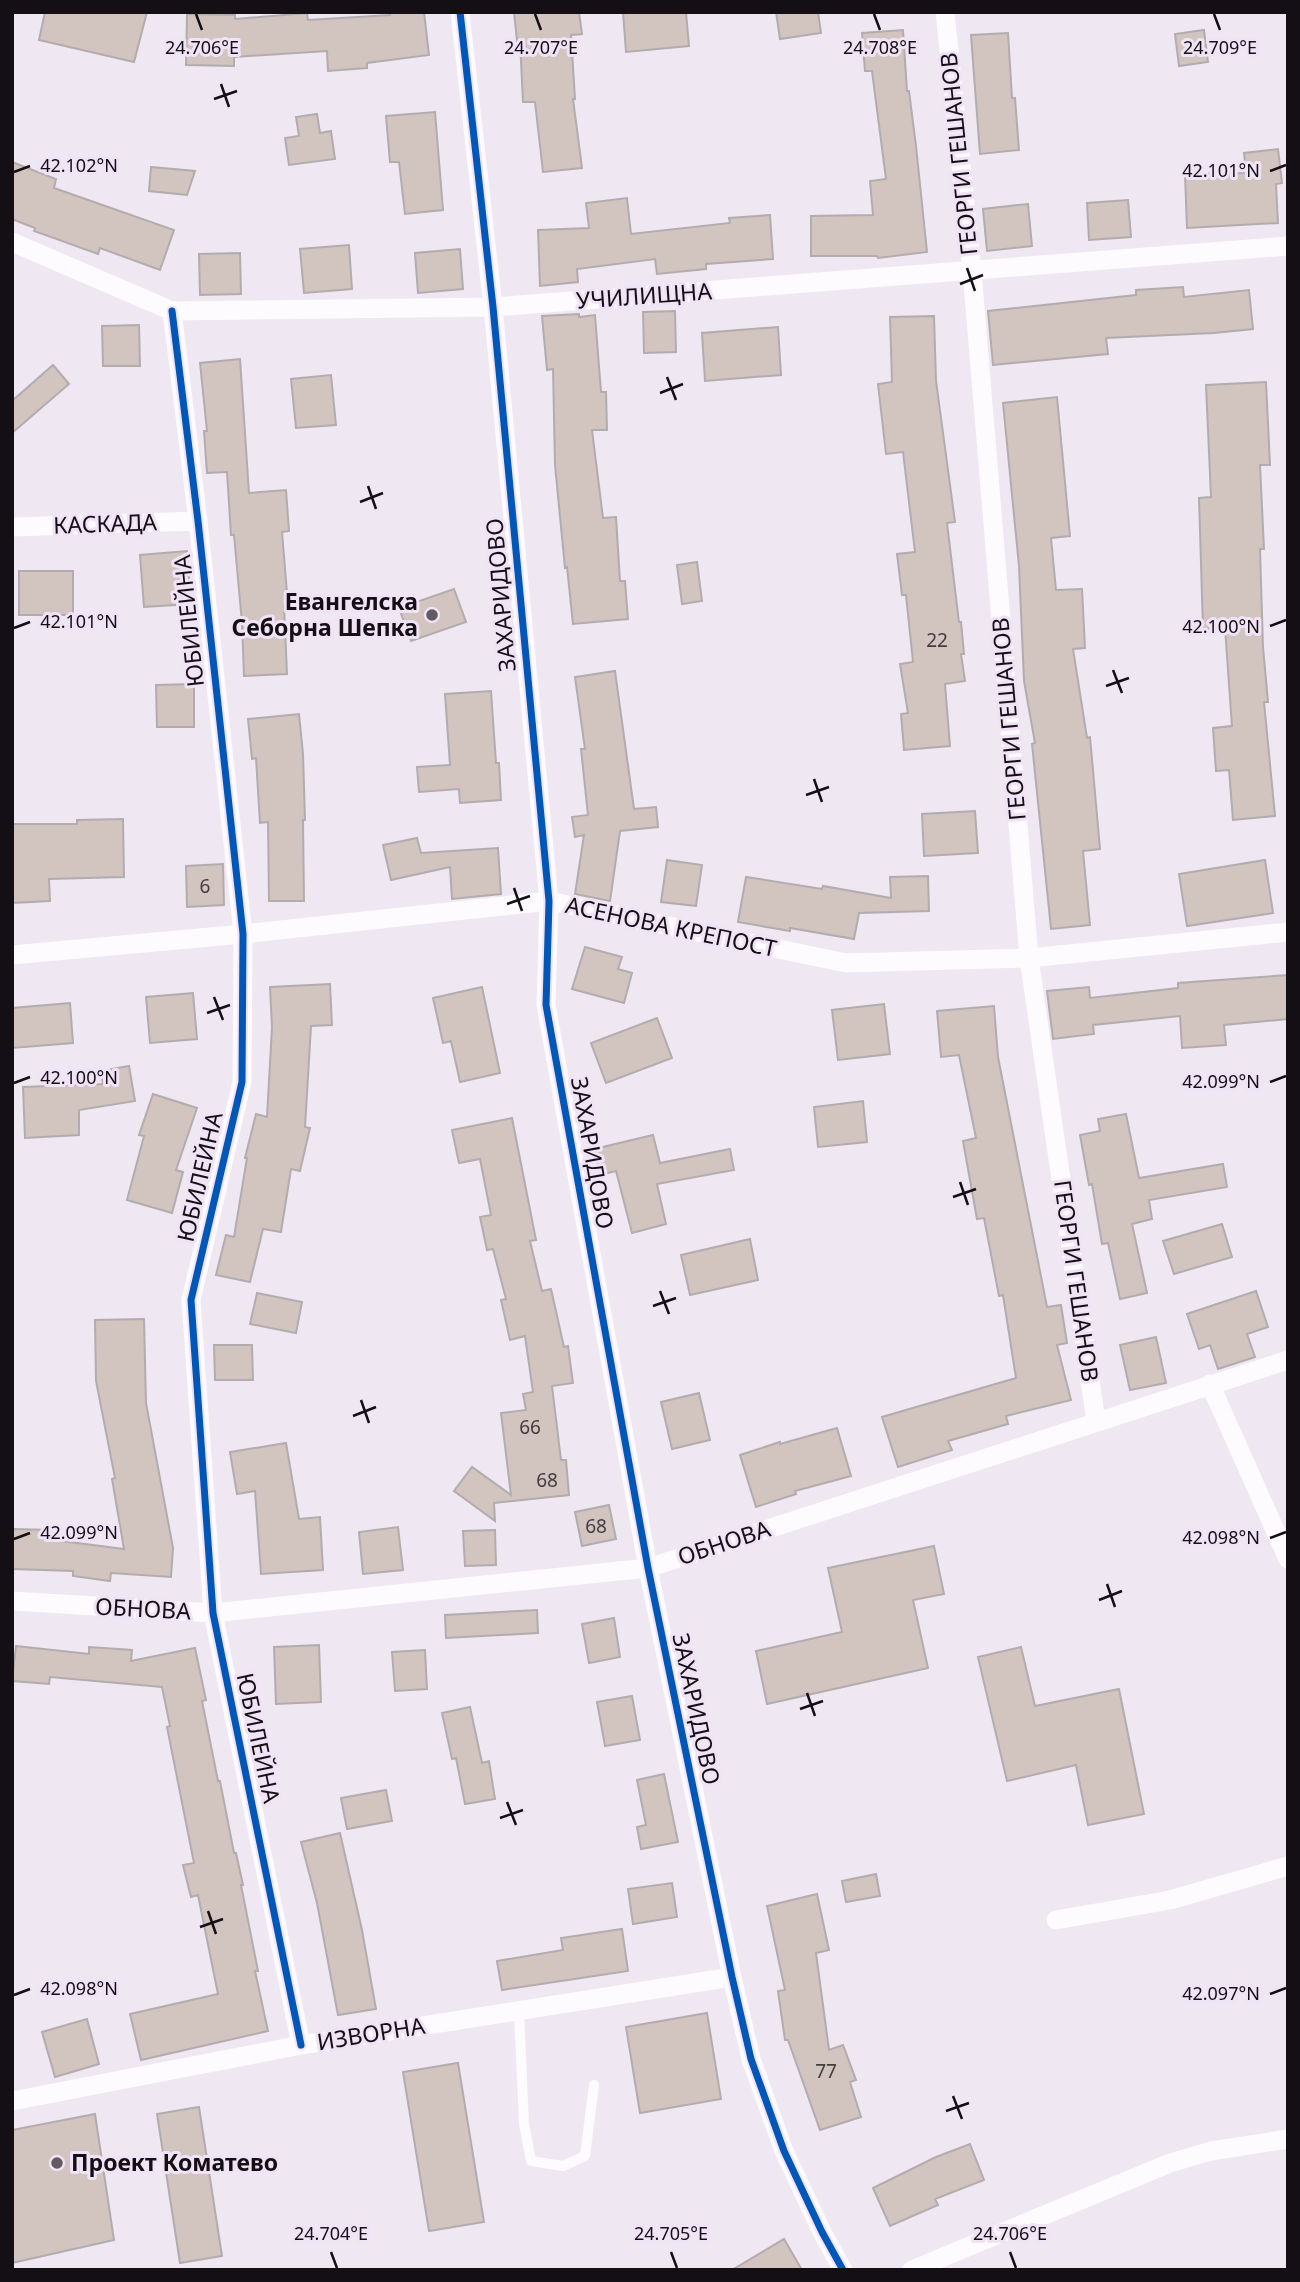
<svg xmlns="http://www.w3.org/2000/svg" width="1300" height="2282" font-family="'Noto Sans',sans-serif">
	<rect width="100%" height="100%" fill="#efe7f2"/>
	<path fill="#d2c4bf" stroke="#b3acae" stroke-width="2" d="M 45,12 L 147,12 L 134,62 L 39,40 Z
		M 389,12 L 424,12 L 429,55 L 367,63 L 367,68 L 328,71 L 327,51 L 234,57 L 234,66 L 186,65 L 187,14 L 235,15 L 235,19 L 307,13 L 308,20 L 390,15 Z
		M 514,12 L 579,12 L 582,34 L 571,35 L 575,99 L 573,99 L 582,168 L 543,172 L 535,102 L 523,102 L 520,41 L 517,41 Z
		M 623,12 L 686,12 L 689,46 L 626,52 Z
		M 776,12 L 818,12 L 821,33 L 780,39 Z
		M 903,30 L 907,91 L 909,91 L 916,146 L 927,252 L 878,258 L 877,256 L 811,256 L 811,216 L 873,215 L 870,181 L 886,179 L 872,71 L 865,71 L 862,33 Z
		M 1204,30 L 1208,62 L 1179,66 L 1175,34 Z
		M 1008,33 L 1012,98 L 1015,98 L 1019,150 L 980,154 L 971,35 Z
		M 435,112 L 443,210 L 405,214 L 399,162 L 390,162 L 386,116 Z
		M 317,114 L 320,133 L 331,131 L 335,159 L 289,165 L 285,138 L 299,136 L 296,117 Z
		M 1278,149 L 1282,183 L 1276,184 L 1278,223 L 1187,228 L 1185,174 L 1246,173 L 1244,153 Z
		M 12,162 L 56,179 L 54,188 L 174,230 L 160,270 L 100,248 L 98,254 L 34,231 L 35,228 L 12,219 Z
		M 151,167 L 195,171 L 187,195 L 149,191 Z
		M 627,198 L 631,234 L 730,223 L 729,218 L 770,215 L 773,259 L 706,264 L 706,269 L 657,274 L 655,259 L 577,269 L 578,282 L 540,286 L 538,230 L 589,228 L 586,203 Z
		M 1128,200 L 1131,237 L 1089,240 L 1087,203 Z
		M 1028,204 L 1032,246 L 987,251 L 983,209 Z
		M 349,245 L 352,289 L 304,293 L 300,249 Z
		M 460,249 L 463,289 L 418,293 L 415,253 Z
		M 240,253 L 241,294 L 200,295 L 199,254 Z
		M 1183,287 L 1184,297 L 1249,290 L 1253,329 L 1214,333 L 1106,338 L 1108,354 L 993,365 L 988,311 L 1136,295 L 1136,290 Z
		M 675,311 L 676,352 L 644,353 L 643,312 Z
		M 579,314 L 579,317 L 595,315 L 601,392 L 606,392 L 607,430 L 592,430 L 603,518 L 616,517 L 620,581 L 625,581 L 628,619 L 573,624 L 567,567 L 565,568 L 555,465 L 553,369 L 547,370 L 542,316 Z
		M 934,316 L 936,381 L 955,522 L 947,523 L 959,622 L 961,622 L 964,654 L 961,654 L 965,681 L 945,684 L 950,746 L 904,750 L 901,714 L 908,713 L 900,664 L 913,662 L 906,595 L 902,595 L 897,554 L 915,552 L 903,452 L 886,454 L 878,384 L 892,382 L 890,317 Z
		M 139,325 L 140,366 L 103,366 L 102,326 Z
		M 778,327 L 781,375 L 705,381 L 702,333 Z
		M 240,359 L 249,493 L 286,490 L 289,531 L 282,532 L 288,605 L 284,605 L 287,674 L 244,676 L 242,623 L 234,535 L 231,535 L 227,472 L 207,473 L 204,431 L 207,431 L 200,363 Z
		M 53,365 L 69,384 L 12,433 L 12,401 Z
		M 331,375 L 336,425 L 296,428 L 291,379 Z
		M 1266,382 L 1270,465 L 1260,465 L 1264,549 L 1260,549 L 1263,647 L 1268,702 L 1264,702 L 1275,816 L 1233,820 L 1229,770 L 1216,771 L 1213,728 L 1232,726 L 1225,628 L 1203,629 L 1199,498 L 1211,497 L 1206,385 Z
		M 1057,397 L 1070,536 L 1051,538 L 1056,590 L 1082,589 L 1085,648 L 1073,649 L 1087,738 L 1090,737 L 1100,849 L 1083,851 L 1090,925 L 1051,929 L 1032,744 L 1035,743 L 1024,681 L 1019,566 L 1003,403 Z
		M 187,551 L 191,604 L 144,607 L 140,555 Z
		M 697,562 L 702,601 L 682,604 L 677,565 Z
		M 19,571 L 73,571 L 73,615 L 19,615 Z
		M 454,589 L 466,622 L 411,641 L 399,608 Z
		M 615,671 L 634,809 L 656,807 L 658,827 L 620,831 L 610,901 L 575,894 L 584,835 L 575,837 L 572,817 L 588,815 L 581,749 L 585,749 L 575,677 Z
		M 194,684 L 194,727 L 157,727 L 156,685 Z
		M 491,691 L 496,763 L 499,763 L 501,800 L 460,803 L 459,789 L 419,792 L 417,767 L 450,765 L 445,694 Z
		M 299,714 L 303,754 L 305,820 L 303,820 L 304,901 L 269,901 L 268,822 L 260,823 L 256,758 L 252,759 L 248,719 Z
		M 975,811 L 978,853 L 924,856 L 922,814 Z
		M 123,819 L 124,877 L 49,879 L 50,901 L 12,903 L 12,824 L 77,824 L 77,820 Z
		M 417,838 L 421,853 L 498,848 L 501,894 L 452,899 L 450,867 L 391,880 L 383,845 Z
		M 667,860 L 702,865 L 696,906 L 661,902 Z
		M 1265,860 L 1273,913 L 1187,926 L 1179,874 Z
		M 223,864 L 224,905 L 187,907 L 186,866 Z
		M 928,876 L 929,911 L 859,913 L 854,939 L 790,928 L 790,931 L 738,922 L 746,877 L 822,889 L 823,886 L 891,898 L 890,877 Z
		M 585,947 L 622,957 L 618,969 L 632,973 L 624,1003 L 572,989 Z
		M 1288,975 L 1288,1019 L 1224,1025 L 1226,1045 L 1182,1048 L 1180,1016 L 1093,1025 L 1094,1034 L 1053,1039 L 1047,991 L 1089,987 L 1090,998 L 1178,988 L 1178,983 Z
		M 330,984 L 332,1025 L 311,1026 L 305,1127 L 310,1128 L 300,1171 L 291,1169 L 281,1232 L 263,1229 L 250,1282 L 216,1275 L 226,1235 L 234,1237 L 247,1158 L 245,1158 L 256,1114 L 267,1117 L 272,1027 L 270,987 Z
		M 482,987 L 500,1073 L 460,1082 L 451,1041 L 443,1043 L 433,998 Z
		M 193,993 L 197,1039 L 150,1043 L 146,997 Z
		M 70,1003 L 73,1043 L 12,1048 L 12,1008 Z
		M 884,1004 L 890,1054 L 838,1060 L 832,1010 Z
		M 994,1006 L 998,1057 L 1047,1307 L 1061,1305 L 1067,1343 L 1057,1345 L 1071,1400 L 1006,1416 L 1008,1424 L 948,1441 L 952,1450 L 898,1467 L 882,1417 L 1016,1378 L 1003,1295 L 999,1296 L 984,1218 L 977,1219 L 963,1141 L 976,1138 L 959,1055 L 941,1057 L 937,1011 Z
		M 657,1018 L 672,1058 L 606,1083 L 591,1043 Z
		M 129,1066 L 135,1101 L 79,1110 L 79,1135 L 25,1138 L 23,1087 L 103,1084 L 101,1071 Z
		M 153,1094 L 197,1108 L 176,1170 L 183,1172 L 172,1213 L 127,1200 L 144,1136 L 139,1135 Z
		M 863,1101 L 867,1142 L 818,1147 L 814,1107 Z
		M 1126,1114 L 1139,1178 L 1223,1164 L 1227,1187 L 1149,1200 L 1152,1219 L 1132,1224 L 1147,1293 L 1120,1299 L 1108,1243 L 1102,1244 L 1092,1184 L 1089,1185 L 1080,1135 L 1100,1131 L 1098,1119 Z
		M 512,1118 L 536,1240 L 530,1241 L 542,1291 L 551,1289 L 564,1347 L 568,1346 L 573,1383 L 552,1386 L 561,1460 L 566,1460 L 569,1495 L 494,1503 L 495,1521 L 454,1491 L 472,1467 L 511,1495 L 501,1413 L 526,1410 L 523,1394 L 533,1392 L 525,1336 L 510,1340 L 501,1300 L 506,1299 L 493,1249 L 487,1250 L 480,1217 L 491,1215 L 480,1159 L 459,1163 L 452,1130 Z
		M 653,1135 L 660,1163 L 730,1149 L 734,1170 L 657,1184 L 666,1224 L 632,1233 L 616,1171 L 600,1175 L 594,1149 Z
		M 1222,1224 L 1232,1257 L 1174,1274 L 1163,1241 Z
		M 750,1239 L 758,1280 L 690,1295 L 681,1255 Z
		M 1256,1291 L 1268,1327 L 1247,1334 L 1255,1357 L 1218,1369 L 1210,1345 L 1199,1349 L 1187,1314 Z
		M 257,1293 L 302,1302 L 296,1333 L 250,1324 Z
		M 144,1319 L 146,1403 L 173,1548 L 171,1577 L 111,1573 L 110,1581 L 73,1576 L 73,1571 L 12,1569 L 12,1529 L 54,1530 L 54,1540 L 124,1549 L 112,1479 L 115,1478 L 96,1381 L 95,1320 Z
		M 1156,1337 L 1166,1383 L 1130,1390 L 1120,1345 Z
		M 214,1345 L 252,1345 L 253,1380 L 215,1380 Z
		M 699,1393 L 710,1440 L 672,1449 L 661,1402 Z
		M 837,1428 L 851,1476 L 795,1491 L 796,1494 L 756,1507 L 740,1455 L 780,1442 L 780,1444 Z
		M 286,1443 L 299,1519 L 320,1517 L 323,1570 L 261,1574 L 255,1491 L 237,1494 L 230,1452 Z
		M 609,1505 L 616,1539 L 582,1546 L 575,1512 Z
		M 398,1527 L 403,1570 L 363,1574 L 359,1532 Z
		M 495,1530 L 496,1565 L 465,1566 L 463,1531 Z
		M 934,1546 L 944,1594 L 913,1600 L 928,1668 L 767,1704 L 756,1651 L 842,1632 L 828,1568 Z
		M 537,1610 L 538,1633 L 446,1638 L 445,1615 Z
		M 614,1618 L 620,1657 L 589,1663 L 582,1624 Z
		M 319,1645 L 321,1702 L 276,1704 L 274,1647 Z
		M 16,1646 L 89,1654 L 89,1647 L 132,1650 L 131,1661 L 195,1648 L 206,1700 L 202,1701 L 218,1781 L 220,1781 L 234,1853 L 236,1853 L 243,1885 L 241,1885 L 258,1971 L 255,1971 L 268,2031 L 141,2060 L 130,2014 L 218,1994 L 198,1895 L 191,1897 L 183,1865 L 194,1863 L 167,1727 L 170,1726 L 162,1687 L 50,1677 L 49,1684 L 12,1681 Z
		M 1021,1647 L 1035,1706 L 1119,1689 L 1144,1814 L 1088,1825 L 1076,1765 L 1007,1781 L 978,1657 Z
		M 425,1650 L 427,1689 L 395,1691 L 392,1652 Z
		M 632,1696 L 640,1740 L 605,1746 L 597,1702 Z
		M 470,1707 L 482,1763 L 489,1761 L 495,1799 L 465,1804 L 456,1758 L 452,1759 L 442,1713 Z
		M 664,1774 L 678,1842 L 641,1849 L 637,1827 L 646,1825 L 637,1780 Z
		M 386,1790 L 392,1821 L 347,1829 L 341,1798 Z
		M 340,1833 L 362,1930 L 376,2009 L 338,2015 L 317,1903 L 301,1842 Z
		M 876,1874 L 880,1896 L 846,1902 L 842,1881 Z
		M 672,1883 L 677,1917 L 633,1924 L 628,1889 Z
		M 817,1894 L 829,1950 L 816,1953 L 829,2050 L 843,2045 L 856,2080 L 850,2082 L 861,2117 L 820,2130 L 788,2040 L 785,2040 L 778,1991 L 785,1990 L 767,1906 Z
		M 622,1929 L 628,1971 L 502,1990 L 497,1961 L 563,1950 L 561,1938 Z
		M 707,2013 L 721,2099 L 640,2113 L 626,2027 Z
		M 87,2019 L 99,2064 L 55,2077 L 42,2032 Z
		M 458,2063 L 484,2222 L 429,2231 L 403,2072 Z
		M 199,2107 L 222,2256 L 180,2263 L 157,2114 Z
		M 95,2114 L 114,2240 L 12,2263 L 12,2130 Z
		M 970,2144 L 984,2180 L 935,2199 L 938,2205 L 890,2226 L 873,2188 L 936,2157 Z
		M 784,2239 L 802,2270 L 732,2270 Z"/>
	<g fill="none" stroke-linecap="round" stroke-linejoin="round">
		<path stroke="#fdfbfd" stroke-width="10" d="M 519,2011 L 524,2124 L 531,2161 L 563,2166 L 585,2156 L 594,2085"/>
		<path stroke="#fdfbfd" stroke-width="19" d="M 460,12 L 493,307 L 549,901 L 546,1005 L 648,1568 L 732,1977 L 751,2059 L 784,2151 L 822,2232 L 843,2270
			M 945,12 L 972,271 L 1029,958 L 1096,1422
			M 12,242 L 172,311 L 493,307 L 1288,246
			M 172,311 L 198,521 L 243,934 L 242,1082 L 191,1300 L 213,1613 L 301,2045
			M 12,527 L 198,521
			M 12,955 L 243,934 L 549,901 L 846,963 L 1029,958 L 1288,932
			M 1210,1384 L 1288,1559
			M 12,1601 L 213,1613 L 648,1568 L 1288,1360
			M 1056,1920 L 1170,1900 L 1288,1866
			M 12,2101 L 301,2045 L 732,1977
			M 912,2270 L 1170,2163 L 1211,2151 L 1288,2139"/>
		<g stroke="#f1e3f6" stroke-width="11">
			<path id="cycleway" d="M 460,12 L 493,307 L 549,901 L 546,1005 L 648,1568 L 732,1977 L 751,2059 L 784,2151 L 822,2232 L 843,2270
				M 172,311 L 198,521 L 243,934 L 242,1082 L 191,1300 L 213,1613 L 301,2045"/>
		</g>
		<use href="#cycleway" stroke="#0057b8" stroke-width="7"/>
	</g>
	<path fill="none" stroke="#140f15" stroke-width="2.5" d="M 196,14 L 202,30M 535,14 L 541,30M 874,14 L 880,30M 1214,14 L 1220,30M 221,84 L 229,107M 214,99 L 237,91M 1270,171 L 1286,165M 14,172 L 30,166M 967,268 L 975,291M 960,284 L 983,275M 667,377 L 676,400M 660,393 L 683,384M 368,486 L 376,509M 360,502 L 383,493M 1270,626 L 1286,620M 14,628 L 30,622M 1113,670 L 1122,693M 1106,686 L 1129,678M 814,779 L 822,802M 806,795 L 829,787M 514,888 L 522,911M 507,904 L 530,896M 214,997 L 223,1020M 207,1013 L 230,1005M 1270,1082 L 1286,1076M 14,1083 L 30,1077M 960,1182 L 968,1205M 953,1197 L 976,1189M 660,1291 L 669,1314M 653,1306 L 676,1298M 361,1400 L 369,1423M 353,1416 L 376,1407M 1270,1538 L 1286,1532M 14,1539 L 30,1533M 1107,1584 L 1115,1607M 1099,1600 L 1122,1591M 807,1693 L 815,1716M 800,1709 L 823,1701M 507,1802 L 516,1825M 500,1818 L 523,1810M 208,1911 L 216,1934M 200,1927 L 223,1919M 1270,1994 L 1286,1988M 14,1995 L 30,1989M 953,2096 L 962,2119M 946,2111 L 969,2103M 331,2252 L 337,2268M 671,2252 L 677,2268M 1010,2252 L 1016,2268"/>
	<g fill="#615b62" stroke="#f1e3f6" stroke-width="2.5">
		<circle cx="432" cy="615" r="7"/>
		<circle cx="57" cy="2163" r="7"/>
	</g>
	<g text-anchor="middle" stroke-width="6" stroke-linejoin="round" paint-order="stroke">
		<g font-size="19" fill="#443c40">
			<text x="937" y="647">22</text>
			<text x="205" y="893">6</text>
			<text x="530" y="1434">66</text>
			<text x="547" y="1487">68</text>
			<text x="596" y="1533">68</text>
			<text x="826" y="2078">77</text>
		</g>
		<g font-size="23" fill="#140f15" stroke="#f1e3f6">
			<text transform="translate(959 154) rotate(-96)" y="8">ГЕОРГИ ГЕШАНОВ</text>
			<text transform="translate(644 296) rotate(-4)" y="8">УЧИЛИЩНА</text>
			<text transform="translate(105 524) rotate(-2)" y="8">КАСКАДА</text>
			<text transform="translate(501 595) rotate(-95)" y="8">ЗАХАРИДОВО</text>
			<text transform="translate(189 621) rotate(-96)" y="8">ЮБИЛЕЙНА</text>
			<text transform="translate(1009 719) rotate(-95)" y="8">ГЕОРГИ ГЕШАНОВ</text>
			<text transform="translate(671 927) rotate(12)" y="8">АСЕНОВА КРЕПОСТ</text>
			<text transform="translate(592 1153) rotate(80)" y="8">ЗАХАРИДОВО</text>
			<text transform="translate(200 1177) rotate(-77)" y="8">ЮБИЛЕЙНА</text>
			<text transform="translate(1076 1281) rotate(82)" y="8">ГЕОРГИ ГЕШАНОВ</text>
			<text transform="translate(724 1543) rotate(-18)" y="8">ОБНОВА</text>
			<text transform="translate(143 1609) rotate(3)" y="8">ОБНОВА</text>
			<text transform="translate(696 1709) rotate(78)" y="8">ЗАХАРИДОВО</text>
			<text transform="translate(258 1738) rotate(78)" y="8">ЮБИЛЕЙНА</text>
			<text transform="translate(371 2034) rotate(-9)" y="8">ИЗВОРНА</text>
		</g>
		<g font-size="23" font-weight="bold" fill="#140f15" stroke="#f1e3f6" text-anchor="end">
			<text x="418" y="610">Евангелска<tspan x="418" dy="26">Себорна Шепка</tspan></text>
			<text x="71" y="2171" text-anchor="start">Проект Коматево</text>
		</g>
	</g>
	<g font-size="18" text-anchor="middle" fill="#140f15" stroke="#f1e3f6" stroke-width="6" stroke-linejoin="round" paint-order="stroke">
		<text x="202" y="54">24.706°E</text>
		<text x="541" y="54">24.707°E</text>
		<text x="880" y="54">24.708°E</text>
		<text x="1220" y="54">24.709°E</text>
		<text x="79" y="172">42.102°N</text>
		<text x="1221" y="177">42.101°N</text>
		<text x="79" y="628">42.101°N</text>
		<text x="1221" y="633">42.100°N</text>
		<text x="79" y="1084">42.100°N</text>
		<text x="1221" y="1088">42.099°N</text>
		<text x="79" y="1539">42.099°N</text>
		<text x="1221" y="1544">42.098°N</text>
		<text x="79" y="1995">42.098°N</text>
		<text x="1221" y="2000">42.097°N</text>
		<text x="331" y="2240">24.704°E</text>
		<text x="671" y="2240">24.705°E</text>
		<text x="1010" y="2240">24.706°E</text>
	</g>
	<rect width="1300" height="2282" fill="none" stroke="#140f15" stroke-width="28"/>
</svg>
